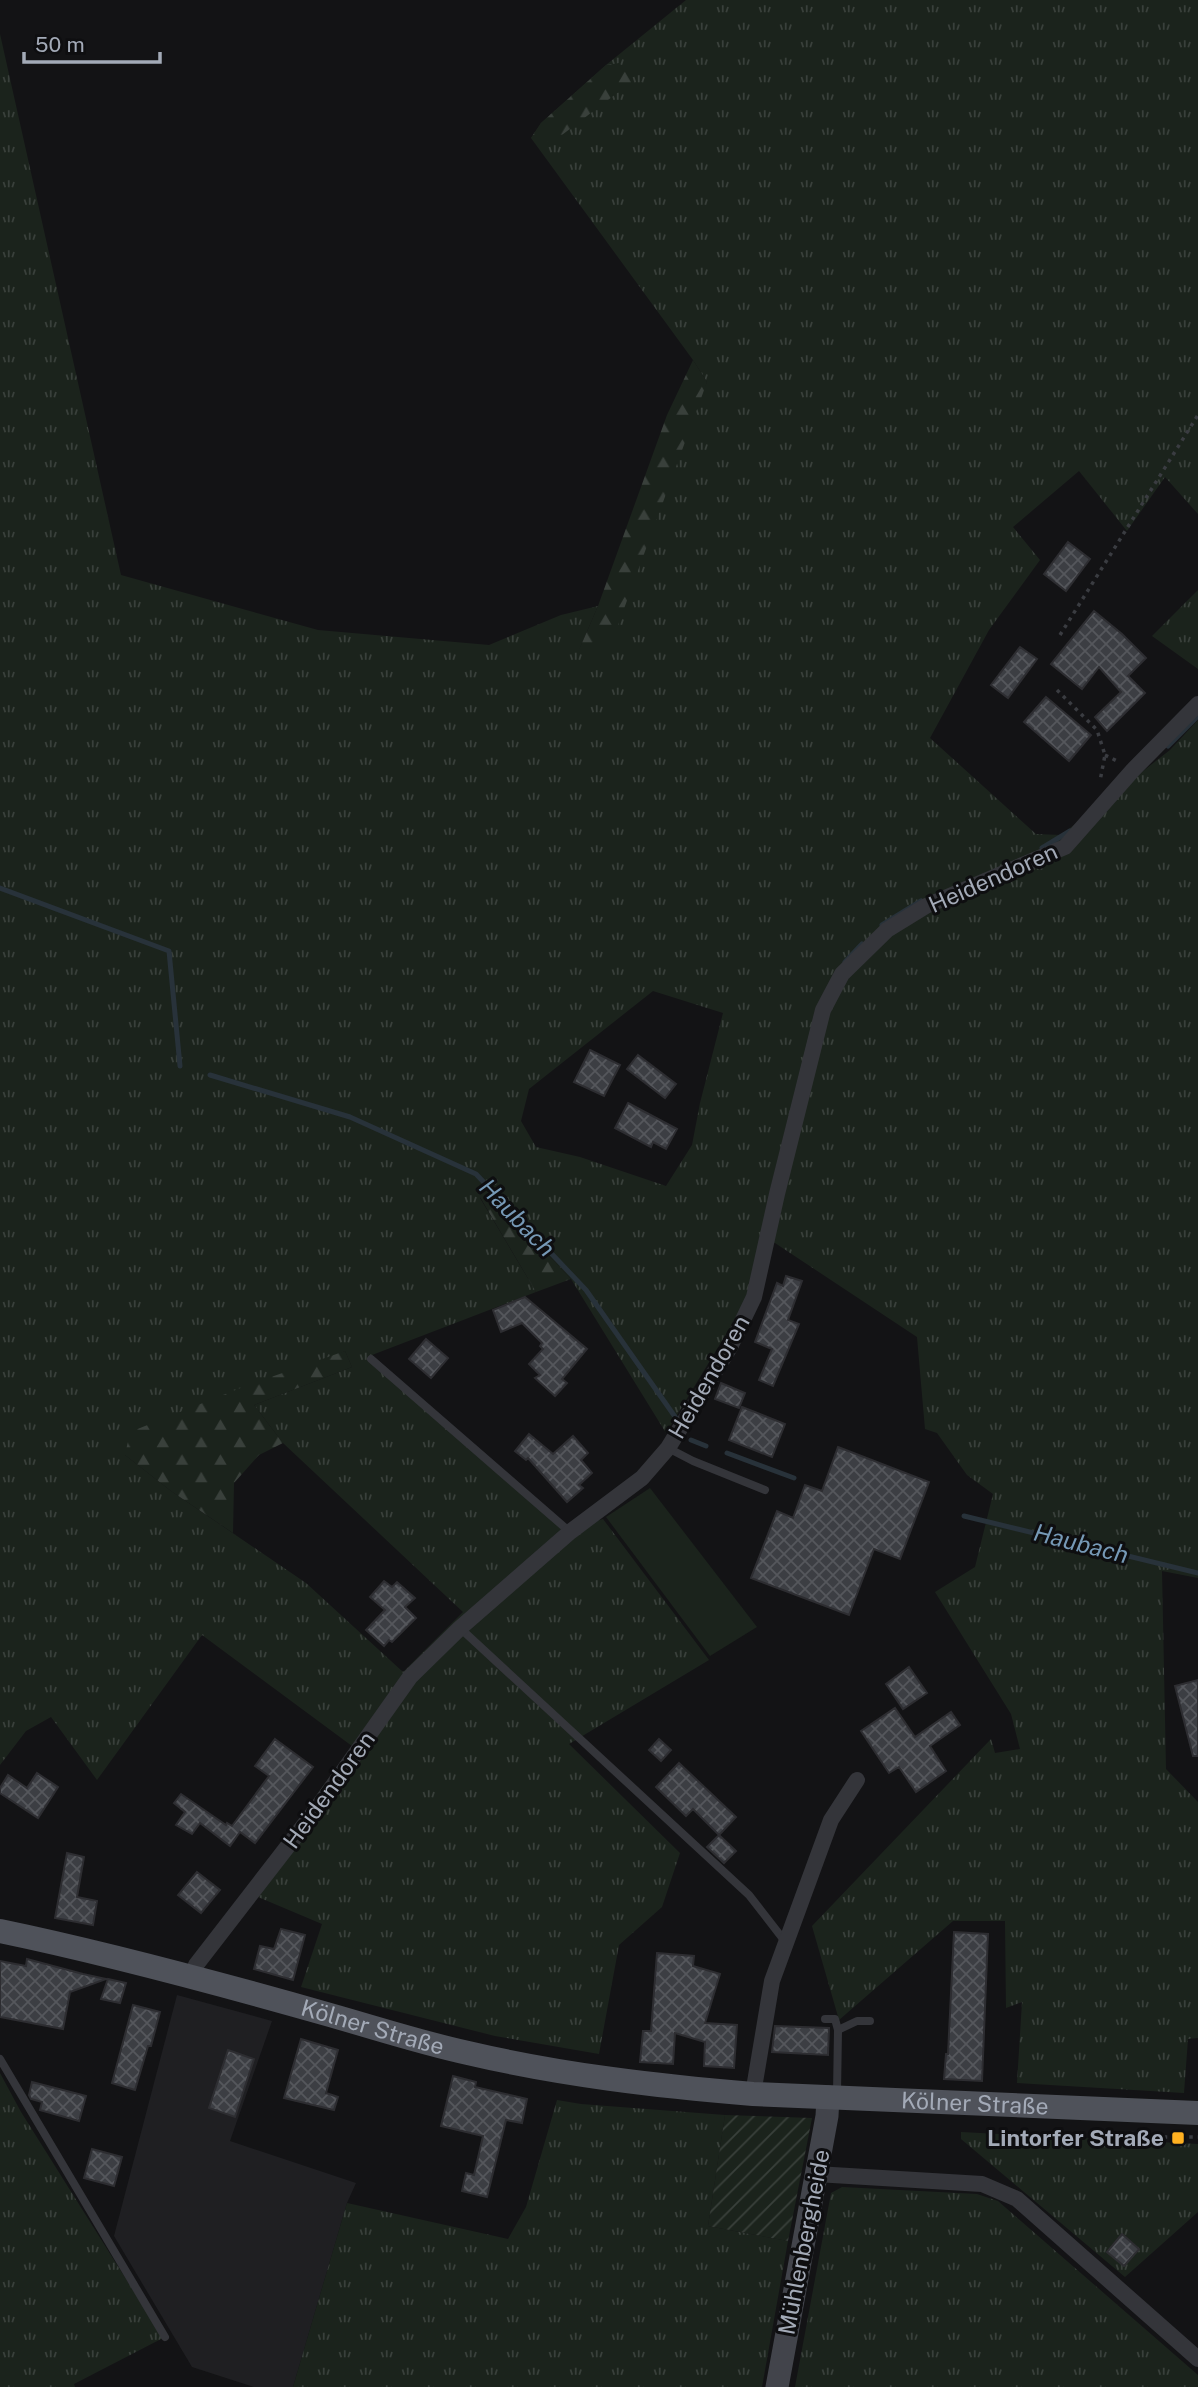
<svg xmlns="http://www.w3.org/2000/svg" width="1198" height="2387" font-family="'Public Sans',sans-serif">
	<defs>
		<pattern id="grass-tufts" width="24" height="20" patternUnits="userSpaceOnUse" patternTransform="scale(1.75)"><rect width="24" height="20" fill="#1b231c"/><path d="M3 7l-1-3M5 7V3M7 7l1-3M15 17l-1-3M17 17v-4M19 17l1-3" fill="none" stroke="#39403b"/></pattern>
		<pattern id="forest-firs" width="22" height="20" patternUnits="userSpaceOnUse" patternTransform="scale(1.75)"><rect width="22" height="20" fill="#1b231c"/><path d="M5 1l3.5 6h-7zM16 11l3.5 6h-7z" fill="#39403b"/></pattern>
		<pattern id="garden-furrows" width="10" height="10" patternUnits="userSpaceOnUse" patternTransform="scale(1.75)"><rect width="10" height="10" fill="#1b231c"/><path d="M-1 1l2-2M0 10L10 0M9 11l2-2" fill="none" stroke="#39403b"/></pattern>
		<pattern id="building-cross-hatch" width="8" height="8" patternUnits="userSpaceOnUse" patternTransform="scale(1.75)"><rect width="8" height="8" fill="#3c3e43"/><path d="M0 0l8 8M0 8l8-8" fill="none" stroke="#55575c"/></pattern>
	</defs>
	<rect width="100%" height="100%" fill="#131315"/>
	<path fill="#1f1f22" d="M 177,1995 L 272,2021 L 230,2141 L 356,2183 L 347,2203 L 293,2387 L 254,2387 L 192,2367 L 114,2236 Z"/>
	<path fill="url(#grass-tufts)" fill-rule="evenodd" d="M 686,0 L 1198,0 L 1198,514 L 1165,477 L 1127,531 L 1079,471 L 1013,527 L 1040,560 L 989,630 L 930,738 L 1036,834 L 1061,835 L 1170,750 L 1198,720 L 1198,1578 L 1162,1571 L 1166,1769 L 1198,1802 L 1198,2038 L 1188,2039 L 1184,2093 L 1017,2083 L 1022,2002 L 1006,2008 L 1005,1921 L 953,1921 L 839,2020 L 812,1926 L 991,1739 L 995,1753 L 1020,1749 L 1011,1714 L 935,1592 L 975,1567 L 993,1494 L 967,1475 L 937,1433 L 925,1429 L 917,1337 L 775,1243 L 759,1242 L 745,1303 L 666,1433 L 571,1279 L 490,1194 L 480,1198 L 536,1292 L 372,1355 L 569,1530 L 603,1519 L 709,1660 L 569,1744 L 680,1853 L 662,1907 L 619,1945 L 599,2054 L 495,2036 L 301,1987 L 322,1924 L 258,1897 L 306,1810 L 352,1746 L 202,1635 L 97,1780 L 51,1717 L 26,1731 L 0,1765 L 0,34 L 121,575 L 318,630 L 489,645 L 561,615 L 598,606 L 579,650 L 707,382 L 693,360 L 531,138 L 541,123 L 606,65 ZM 653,991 L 723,1013 L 700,1103 L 692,1145 L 666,1186 L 580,1157 L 536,1147 L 521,1121 L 529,1089 ZM 345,1351 L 352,1367 L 254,1405 L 283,1443 L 463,1612 L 403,1672 L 306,1583 L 171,1491 L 125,1455 Z
		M 1198,590 L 1198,669 L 1152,636 Z
		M 0,2073 L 21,2112 L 163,2338 L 74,2384 L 75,2387 L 0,2387 Z
		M 557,2100 L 581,2104 L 725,2115 L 708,2226 L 788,2241 L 762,2387 L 293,2387 L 347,2203 L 508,2239 L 526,2207 Z
		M 961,2132 L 1198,2144 L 1198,2212 L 1125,2277 L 961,2139 Z
		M 842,2187 L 977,2194 L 998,2201 L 1198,2375 L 1198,2387 L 795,2387 L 831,2193 Z"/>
	<path fill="url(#forest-firs)" d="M 619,63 L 633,81 L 554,141 L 543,142 L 531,138 L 541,123 L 606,65 Z
		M 693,360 L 707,382 L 610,647 L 579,650 L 598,606 L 667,415 Z
		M 490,1194 L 571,1279 L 536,1292 L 480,1197 Z
		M 345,1351 L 352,1367 L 254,1405 L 283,1443 L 259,1455 L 234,1483 L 233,1533 L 171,1491 L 125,1455 L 130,1432 L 243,1387 Z"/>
	<path fill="url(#garden-furrows)" d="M 725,2115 L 812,2118 L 788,2241 L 708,2226 Z"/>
	<path fill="#1b231c" d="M 650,1488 L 757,1627 L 710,1656 L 606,1517 Z"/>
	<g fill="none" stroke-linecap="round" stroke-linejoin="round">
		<path stroke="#28323a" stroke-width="5" d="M 1168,746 L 1198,716
			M 1042,848 L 1070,831
			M 0,888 L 169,951 L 180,1066
			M 882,925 L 921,901
			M 845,962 L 862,944
			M 210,1075 L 350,1117 L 476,1174 L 586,1290 L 678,1421
			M 691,1440 L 706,1446
			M 727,1453 L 794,1478
			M 964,1516 L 1198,1573"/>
	</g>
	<path fill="url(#building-cross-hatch)" stroke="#2d2d31" stroke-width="2" d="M 1068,542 L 1090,559 L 1066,591 L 1044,574 Z
		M 1094,611 L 1122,634 L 1146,658 L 1128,676 L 1145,693 L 1107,731 L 1095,717 L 1121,692 L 1099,667 L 1082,689 L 1051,664 Z
		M 1020,647 L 1037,659 L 1008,698 L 991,685 Z
		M 1046,697 L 1091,735 L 1069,761 L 1024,722 Z
		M 590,1050 L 620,1065 L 604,1096 L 574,1082 Z
		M 638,1055 L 676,1084 L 665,1098 L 627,1069 Z
		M 628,1103 L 677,1129 L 666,1149 L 653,1142 L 651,1147 L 615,1128 Z
		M 786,1276 L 802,1281 L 788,1320 L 799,1324 L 773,1386 L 759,1380 L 772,1349 L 755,1342 L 777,1283 L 783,1286 Z
		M 525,1297 L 587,1349 L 562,1379 L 567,1383 L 555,1396 L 535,1378 L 540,1375 L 529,1364 L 543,1349 L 540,1346 L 542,1343 L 522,1323 L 501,1332 L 493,1310 Z
		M 426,1339 L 448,1358 L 431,1378 L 409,1359 Z
		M 721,1383 L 745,1393 L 739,1408 L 715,1399 Z
		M 742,1407 L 785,1424 L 772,1457 L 729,1440 Z
		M 529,1434 L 553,1454 L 573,1436 L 588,1453 L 581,1460 L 592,1473 L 579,1485 L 583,1488 L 567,1502 L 528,1458 L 526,1460 L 515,1451 Z
		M 838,1447 L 929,1482 L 900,1559 L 874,1549 L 849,1615 L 751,1578 L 777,1511 L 793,1518 L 805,1485 L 822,1491 Z
		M 384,1581 L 392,1587 L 397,1582 L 415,1598 L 405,1607 L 416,1618 L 392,1642 L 389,1640 L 384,1646 L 366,1630 L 385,1610 L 370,1597 Z
		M 909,1667 L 927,1693 L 903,1709 L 886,1684 Z
		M 1198,1680 L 1198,1756 L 1193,1756 L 1175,1686 Z
		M 895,1708 L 915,1737 L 951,1712 L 960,1725 L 930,1746 L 946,1771 L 916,1792 L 899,1767 L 889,1773 L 861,1731 Z
		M 275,1739 L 313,1767 L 255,1843 L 240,1832 L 230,1846 L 200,1823 L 192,1834 L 176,1825 L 185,1812 L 174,1803 L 181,1794 L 226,1825 L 227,1823 L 232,1826 L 269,1776 L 255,1766 Z
		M 659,1739 L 671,1750 L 661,1761 L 649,1750 Z
		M 679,1763 L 736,1817 L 719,1835 L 736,1851 L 724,1863 L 707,1847 L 719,1835 L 693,1809 L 686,1816 L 656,1787 Z
		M 37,1773 L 58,1787 L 38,1818 L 0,1793 L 0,1788 L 8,1775 L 27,1788 Z
		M 67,1853 L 84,1857 L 77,1897 L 97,1901 L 93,1925 L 55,1918 Z
		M 197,1872 L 220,1890 L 201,1913 L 178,1895 Z
		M 281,1929 L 305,1935 L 293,1980 L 254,1969 L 260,1946 L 274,1949 Z
		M 954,1932 L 988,1934 L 982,2081 L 944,2079 L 946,2054 L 948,2054 Z
		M 657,1953 L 694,1956 L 693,1966 L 720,1974 L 705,2023 L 737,2025 L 734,2068 L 704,2066 L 705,2042 L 675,2033 L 673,2064 L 640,2062 L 643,2031 L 651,2031 Z
		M 27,1959 L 83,1974 L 106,1979 L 70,1992 L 63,2029 L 0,2017 L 0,1961 L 26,1966 Z
		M 108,1979 L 126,1983 L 120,2003 L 101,1999 Z
		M 133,2005 L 160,2012 L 151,2046 L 148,2046 L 135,2090 L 112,2083 Z
		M 775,2026 L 829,2028 L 828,2055 L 772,2052 Z
		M 301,2039 L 338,2050 L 326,2093 L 338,2097 L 334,2110 L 284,2098 Z
		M 228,2050 L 254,2059 L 235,2117 L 209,2108 Z
		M 453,2076 L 476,2082 L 475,2087 L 527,2099 L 522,2123 L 506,2120 L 487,2197 L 462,2191 L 466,2173 L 474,2175 L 483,2136 L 441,2126 Z
		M 32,2082 L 86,2096 L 79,2121 L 40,2110 L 42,2102 L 31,2099 L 29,2095 Z
		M 92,2149 L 122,2157 L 114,2186 L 84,2178 Z
		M 1122,2234 L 1139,2249 L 1124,2266 L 1107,2252 Z"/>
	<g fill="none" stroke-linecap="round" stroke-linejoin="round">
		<path stroke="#3a3c41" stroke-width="3.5" stroke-dasharray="3.5 5" stroke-linecap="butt" d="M 1060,635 L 1198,415
			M 1057,690 L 1097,730 L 1105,755 L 1100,781
			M 1105,755 L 1119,762
			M 1130,2133 L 1160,2137 L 1198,2137"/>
		<path stroke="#34353a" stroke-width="8" d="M 371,1359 L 570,1532
			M 668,1448 L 693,1461 L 765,1490
			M 460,1628 L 749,1895 L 787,1944
			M 825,2019 L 835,2019 L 838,2030 L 857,2021 L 870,2021
			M 0,2059 L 165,2337
			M 837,2094 L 838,2030"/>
		<path stroke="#34353a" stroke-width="16" d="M 191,1976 L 196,1965 L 315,1811 L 410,1677 L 460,1628 L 570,1532 L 642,1478 L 668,1448 L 730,1347 L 754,1297 L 777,1194 L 823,1010 L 842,974 L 887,930 L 926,906 L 1065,847 L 1133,770 L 1198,704
			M 753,2094 L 772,1981 L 831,1820 L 857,1780
			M 816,2174 L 982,2184 L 1017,2199 L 1198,2359"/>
		<path stroke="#42444b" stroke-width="23" d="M 777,2387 L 827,2116 L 828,2097"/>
		<path stroke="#4f525a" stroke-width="24" id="s1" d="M 0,1931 C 111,1954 221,1984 330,2015 C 376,2028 422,2043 468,2053 C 562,2075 657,2086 753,2094 L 1198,2113"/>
	</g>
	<rect fill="#ffb021" stroke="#0e0e10" stroke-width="2.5" x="1171" y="2131" width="14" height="14" rx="3.5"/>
	<g text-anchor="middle" stroke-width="6" stroke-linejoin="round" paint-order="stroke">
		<g font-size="23" fill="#a3aab7" stroke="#0e0e10">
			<text transform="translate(993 878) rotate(-24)" y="8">Heidendoren</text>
			<text transform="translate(709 1377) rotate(-60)" y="8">Heidendoren</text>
			<text transform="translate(329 1790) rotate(-54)" y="8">Heidendoren</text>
			<text dy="8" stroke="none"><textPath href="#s1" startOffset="385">Kölner Straße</textPath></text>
			<text dy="8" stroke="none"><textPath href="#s1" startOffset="994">Kölner Straße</textPath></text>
			<text transform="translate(804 2242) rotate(-79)" y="8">Mühlenbergheide</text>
		</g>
		<g font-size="23" font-weight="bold" fill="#a3aab7" stroke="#0e0e10" text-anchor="end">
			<text x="1164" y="2146">Lintorfer Straße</text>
		</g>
		<g font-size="24" font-style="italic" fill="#7699b6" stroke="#0e0e10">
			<text transform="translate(517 1218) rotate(46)" y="8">Haubach</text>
			<text transform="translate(1081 1544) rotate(14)" y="8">Haubach</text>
		</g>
	</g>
	<path d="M24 52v10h136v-10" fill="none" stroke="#a3aab7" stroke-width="3.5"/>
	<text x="35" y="52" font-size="21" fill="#a3aab7" stroke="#0e0e10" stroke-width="5" paint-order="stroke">50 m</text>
</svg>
